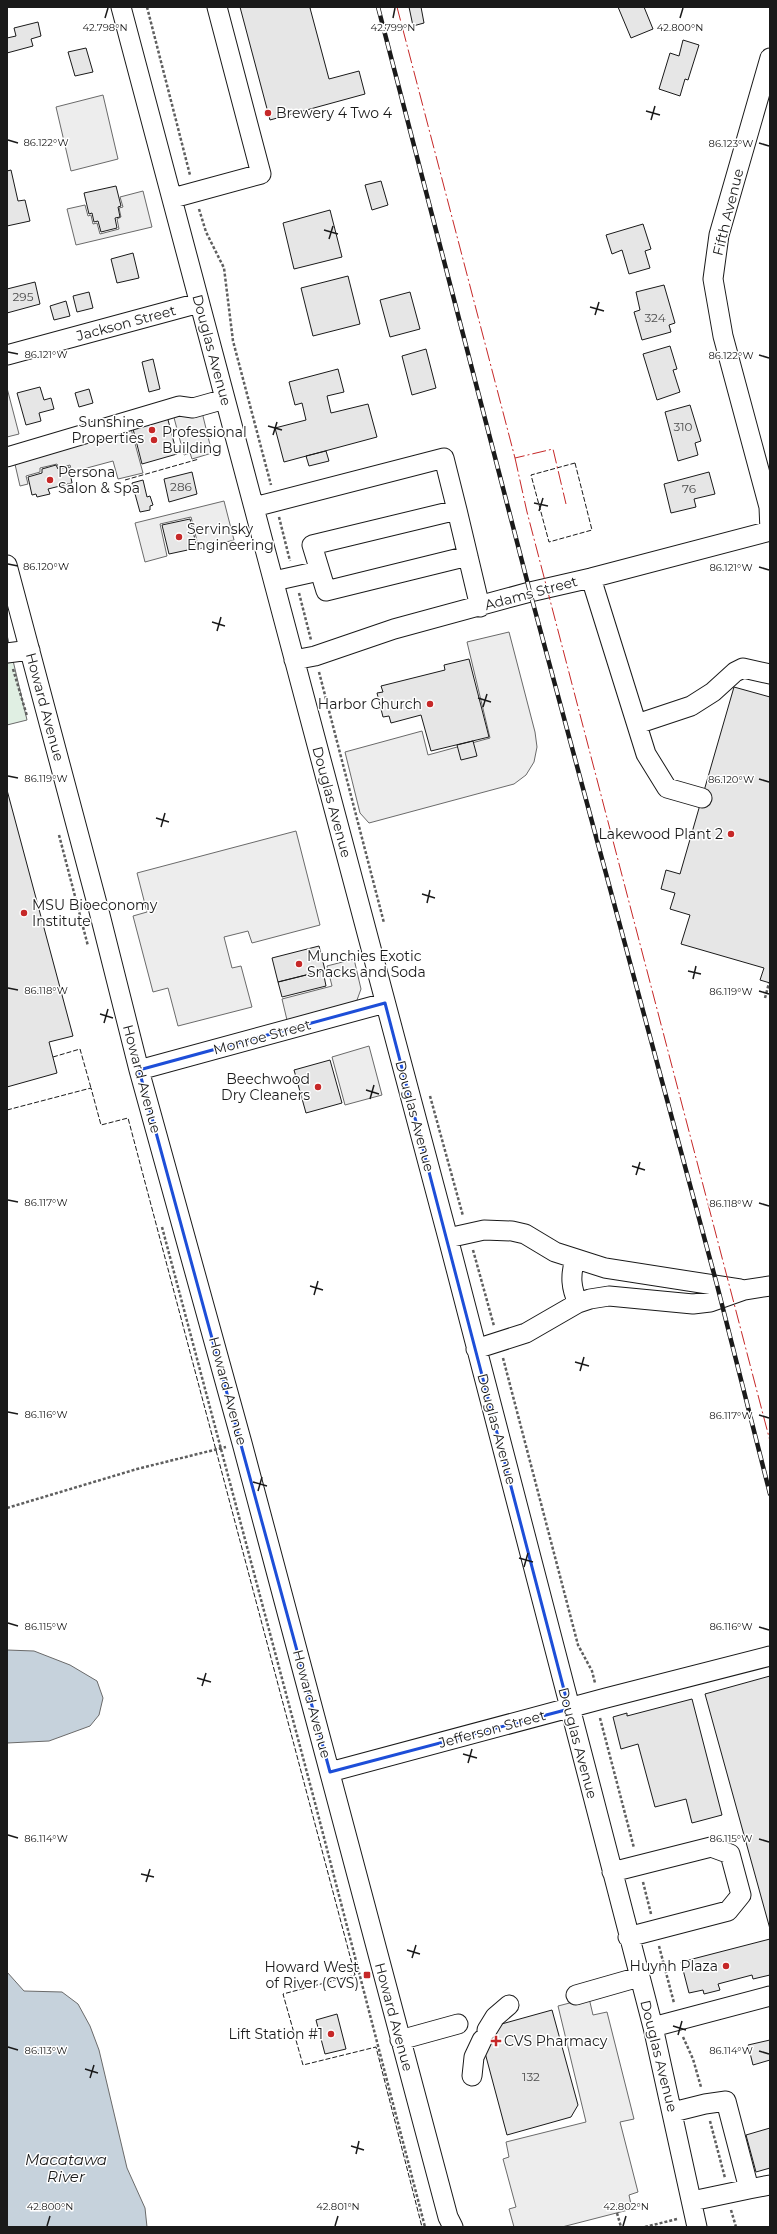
<svg xmlns="http://www.w3.org/2000/svg" width="777" height="2234" font-family="Montserrat,sans-serif">
	<rect width="100%" height="100%" fill="#fff"/>
	<path fill="#e0efe3" stroke="#6a6a6a" d="M 7,635 L 27,720 L 7,725 Z"/>
	<path fill="#ededed" stroke="#6a6a6a" d="M 103,95 L 118,159 L 71,171 L 56,107 Z
		M 143,191 L 152,227 L 76,245 L 67,209 L 85,205 L 88,216 L 91,215 L 93,224 L 97,223 L 100,234 L 119,229 L 117,219 L 121,217 L 119,208 L 123,207 L 120,197 Z
		M 7,388 L 19,434 L 7,437 Z
		M 201,408 L 212,453 L 192,459 L 190,453 L 184,455 L 173,414 Z
		M 130,425 L 143,473 L 118,479 L 113,461 L 72,472 L 70,465 L 59,468 L 57,464 L 40,468 L 40,472 L 26,476 L 28,484 L 20,486 L 14,460 Z
		M 224,501 L 234,540 L 199,549 L 191,517 L 160,524 L 167,556 L 145,562 L 135,523 Z
		M 509,632 L 535,732 L 537,747 L 534,762 L 526,775 L 514,784 L 369,823 L 360,813 L 345,752 L 422,731 L 428,755 L 490,738 L 467,642 Z
		M 296,831 L 320,925 L 252,943 L 248,931 L 224,937 L 232,968 L 241,966 L 252,1007 L 178,1026 L 168,988 L 153,992 L 133,916 L 147,912 L 137,873 Z
		M 354,959 L 361,989 L 357,1000 L 355,1002 L 287,1020 L 282,999 L 332,986 L 327,966 Z
		M 369,1046 L 382,1095 L 345,1105 L 332,1057 Z
		M 589,1998 L 593,2015 L 607,2012 L 634,2119 L 620,2122 L 638,2192 L 629,2195 L 632,2209 L 562,2227 L 514,2227 L 509,2209 L 516,2207 L 503,2159 L 509,2157 L 506,2142 L 586,2122 L 558,2006 Z"/>
	<path fill="#c6d2dc" stroke="#6a6a6a" d="M 7,1650 L 34,1651 L 70,1665 L 97,1681 L 103,1698 L 99,1715 L 90,1726 L 49,1741 L 7,1743 Z
		M 7,1972 L 24,1991 L 62,1992 L 78,2004 L 90,2026 L 99,2050 L 127,2168 L 145,2208 L 147,2227 L 7,2227 Z"/>
	<path fill="#e6e6e6" stroke="#1a1a1a" d="M 240,7 L 313,7 L 310,8 L 329,79 L 359,71 L 365,94 L 270,120 Z
		M 409,7 L 421,7 L 424,23 L 413,26 Z
		M 618,7 L 644,7 L 653,29 L 631,38 Z
		M 38,22 L 41,36 L 31,39 L 33,46 L 7,53 L 7,38 L 16,36 L 14,28 Z
		M 683,40 L 699,45 L 688,80 L 685,79 L 680,96 L 659,89 L 670,53 L 679,56 Z
		M 86,48 L 93,72 L 75,76 L 68,52 Z
		M 11,170 L 18,201 L 25,200 L 30,221 L 7,226 L 7,171 Z
		M 381,181 L 388,205 L 372,210 L 365,185 Z
		M 116,186 L 121,206 L 118,207 L 120,217 L 115,218 L 117,228 L 101,232 L 98,221 L 94,222 L 92,213 L 89,214 L 84,193 Z
		M 330,210 L 342,257 L 294,269 L 283,223 Z
		M 643,224 L 651,249 L 645,251 L 650,268 L 629,274 L 622,250 L 612,254 L 606,235 Z
		M 133,253 L 139,278 L 117,283 L 111,259 Z
		M 348,276 L 360,324 L 313,336 L 301,288 Z
		M 35,282 L 40,304 L 7,313 L 7,289 Z
		M 664,285 L 675,323 L 669,325 L 671,332 L 642,340 L 634,312 L 640,310 L 636,292 Z
		M 89,292 L 93,308 L 77,312 L 73,296 Z
		M 410,292 L 420,329 L 390,337 L 380,300 Z
		M 66,301 L 70,316 L 54,320 L 50,306 Z
		M 670,346 L 677,369 L 673,370 L 680,392 L 657,400 L 643,354 Z
		M 426,349 L 436,388 L 412,395 L 402,356 Z
		M 153,359 L 160,389 L 149,392 L 142,362 Z
		M 338,369 L 344,392 L 327,396 L 331,413 L 368,404 L 377,437 L 284,462 L 275,428 L 306,420 L 302,403 L 295,405 L 289,382 Z
		M 40,387 L 44,400 L 51,398 L 54,409 L 39,413 L 41,421 L 26,425 L 17,393 Z
		M 89,389 L 93,403 L 79,407 L 75,393 Z
		M 690,405 L 701,441 L 695,443 L 698,455 L 678,461 L 665,412 Z
		M 167,416 L 177,454 L 142,464 L 132,425 Z
		M 326,451 L 329,461 L 309,466 L 306,456 Z
		M 56,465 L 58,469 L 69,467 L 72,483 L 48,489 L 50,494 L 37,497 L 36,494 L 32,495 L 28,477 L 42,473 L 42,469 Z
		M 192,472 L 197,494 L 169,502 L 164,479 Z
		M 709,472 L 715,494 L 694,499 L 696,507 L 671,513 L 664,484 Z
		M 143,480 L 147,497 L 150,496 L 153,505 L 150,506 L 150,510 L 140,512 L 132,483 Z
		M 190,519 L 197,548 L 169,554 L 162,525 Z
		M 469,659 L 489,737 L 431,751 L 421,715 L 391,723 L 389,716 L 383,717 L 377,693 L 383,692 L 381,686 L 445,670 L 444,665 Z
		M 734,687 L 770,697 L 770,983 L 760,980 L 764,968 L 681,944 L 690,915 L 670,909 L 675,893 L 661,889 L 666,870 L 680,874 Z
		M 473,741 L 477,756 L 461,760 L 457,745 Z
		M 7,790 L 73,1036 L 49,1042 L 57,1073 L 7,1087 Z
		M 319,946 L 325,970 L 278,982 L 272,958 Z
		M 323,971 L 326,986 L 282,997 L 278,982 Z
		M 330,1060 L 342,1103 L 306,1113 L 294,1070 Z
		M 770,1676 L 770,1929 L 705,1694 Z
		M 692,1699 L 722,1815 L 692,1823 L 686,1799 L 655,1807 L 638,1744 L 621,1749 L 613,1717 L 627,1713 L 627,1716 Z
		M 770,1939 L 770,1975 L 753,1979 L 752,1975 L 718,1984 L 720,1990 L 704,1994 L 703,1990 L 689,1993 L 681,1962 Z
		M 552,2010 L 578,2105 L 571,2117 L 507,2135 L 484,2049 L 498,2025 Z
		M 337,2014 L 346,2049 L 325,2054 L 316,2020 Z
		M 770,2040 L 770,2060 L 753,2065 L 748,2045 Z
		M 770,2128 L 770,2168 L 756,2172 L 746,2135 Z"/>
	<g fill="none" stroke-linecap="round" stroke-linejoin="round">
		<g stroke="#1a1a1a" stroke-width="21">
			<path id="minor" d="M 121,7 L 448,1238 L 653,2027 L 697,2227
				M 173,198 L 261,174 L 217,7
				M 7,355 L 199,303
				M 7,457 L 169,409 L 179,406 L 193,408 L 225,399
				M 254,507 L 444,458 L 457,510
				M 770,531 L 769,507 L 723,336 L 713,279 L 719,235 L 770,58
				M 468,556 L 326,591 L 312,545 L 457,510 L 480,607
				M 7,565 L 99,911 L 139,1070 L 242,1443 L 448,2217 L 453,2227
				M 591,578 L 646,754 L 667,788 L 702,798
				M 274,581 L 319,571
				M 7,653 L 30,650
				M 294,660 L 315,656 L 394,629 L 530,592 L 591,578 L 770,531
				M 637,724 L 691,706 L 713,692 L 735,672 L 743,668 L 770,674
				M 139,1070 L 385,1003
				M 448,1238 L 484,1230 L 512,1231 L 525,1234 L 555,1252 L 605,1268 L 740,1289
				M 575,1259 C 570,1276 571,1288 578,1303
				M 476,1349 L 526,1333 L 578,1303 L 590,1299 L 609,1296 L 693,1304 L 710,1302 L 744,1290 L 770,1286
				M 330,1772 L 606,1698 L 770,1656
				M 612,1872 L 711,1847 L 730,1854 L 741,1895 L 728,1911 L 628,1937
				M 576,1995 L 639,1977
				M 653,2027 L 770,1996
				M 487,2030 L 495,2017 L 509,2005
				M 400,2040 L 458,2024
				M 472,2076 L 474,2057 L 482,2040
				M 673,2112 L 705,2104 L 726,2101 L 749,2189 L 770,2185
				M 692,2201 L 749,2189"/>
		</g>
		<path stroke="#5f5f5f" stroke-width="2.5" stroke-dasharray="3 2" stroke-linecap="butt" d="M 147,7 L 190,175
			M 199,209 L 206,232 L 224,268 L 233,341 L 271,485
			M 279,517 L 290,561
			M 299,593 L 311,640
			M 13,669 L 27,716
			M 319,672 L 384,923
			M 59,835 L 88,946
			M 765,998 L 769,983
			M 430,1096 L 463,1216
			M 162,1227 L 314,1799 L 425,2227
			M 473,1250 L 494,1326
			M 503,1358 L 578,1645 L 592,1671 L 595,1683
			M 7,1508 L 137,1469 L 226,1447
			M 600,1718 L 634,1848
			M 643,1882 L 651,1914
			M 659,1946 L 674,2003
			M 683,2037 L 693,2059 L 701,2087
			M 710,2121 L 725,2178
			M 731,2210 L 736,2227
			M 617,2213 L 621,2227
			M 645,2227 L 677,2219"/>
		<use href="#minor" stroke="#fff" stroke-width="19"/>
		<g stroke="#1a1a1a" stroke-width="4.5">
			<path id="rail" d="M 378,7 L 530,592 L 717,1285 L 770,1494"/>
		</g>
		<use href="#rail" stroke="#fff" stroke-width="3" stroke-dasharray="9" stroke-linecap="butt"/>
		<path stroke="#1a1a1a" stroke-width="1" stroke-dasharray="5 2" stroke-linecap="butt" d="M 575,463 L 592,530 L 549,542 L 531,475 Z
			M 125,480 L 199,459
			M 53,1057 L 80,1049 L 91,1088
			M 7,1110 L 91,1088 L 101,1125 L 128,1118 L 355,1975 L 283,1994 L 303,2065 L 376,2047 L 422,2227"/>
		<path stroke="#c62828" stroke-width="1" stroke-dasharray="14 3 2 3" stroke-linecap="butt" d="M 397,7 L 515,458 L 553,449 L 566,504
			M 515,458 L 527,512 L 770,1441"/>
	</g>
	<path fill="none" stroke="#1d4ed8" stroke-width="3" stroke-linejoin="round" d="M 385,1003 L 569,1709 L 330,1772 L 139,1070 Z"/>
	<path fill="none" stroke="#1a1a1a" stroke-width="1.5" d="M 105,18 L 108,8M 393,18 L 395,8M 680,18 L 683,8M 646,111 L 660,115M 651,120 L 655,106M 8,140 L 18,143M 759,143 L 769,146M 324,230 L 338,234M 329,239 L 333,226M 590,307 L 604,311M 595,315 L 599,302M 8,352 L 18,354M 759,355 L 769,358M 268,426 L 282,430M 273,435 L 277,422M 534,503 L 548,506M 539,511 L 543,498M 8,564 L 18,566M 759,567 L 769,570M 212,622 L 225,626M 217,631 L 221,617M 478,698 L 491,702M 483,707 L 487,694M 8,776 L 18,778M 759,779 L 769,782M 156,818 L 169,822M 161,827 L 165,813M 422,894 L 435,898M 427,903 L 430,890M 688,971 L 701,974M 693,979 L 696,966M 8,988 L 18,990M 759,991 L 769,994M 100,1014 L 113,1018M 104,1023 L 108,1009M 366,1090 L 379,1094M 370,1099 L 374,1085M 632,1166 L 645,1170M 636,1175 L 640,1162M 8,1200 L 18,1202M 759,1203 L 769,1206M 310,1286 L 323,1290M 314,1295 L 318,1281M 575,1362 L 589,1366M 580,1371 L 584,1357M 8,1412 L 18,1414M 759,1415 L 769,1418M 253,1482 L 267,1486M 258,1491 L 262,1477M 519,1558 L 533,1562M 524,1567 L 528,1553M 8,1623 L 18,1626M 759,1627 L 769,1630M 197,1678 L 211,1682M 202,1686 L 206,1673M 463,1754 L 477,1758M 468,1763 L 472,1749M 8,1835 L 18,1838M 759,1839 L 769,1842M 141,1874 L 154,1877M 146,1882 L 150,1869M 407,1950 L 420,1954M 412,1958 L 416,1945M 673,2026 L 686,2030M 678,2035 L 682,2021M 8,2047 L 18,2050M 759,2051 L 769,2054M 85,2069 L 98,2073M 90,2078 L 94,2065M 351,2146 L 364,2150M 356,2154 L 359,2141M 47,2226 L 50,2216M 335,2226 L 338,2216M 623,2226 L 626,2216"/>
	<g fill="#c62828" stroke="#fff" stroke-width="1.5">
		<circle cx="268" cy="113" r="4"/>
		<circle cx="152" cy="430" r="4"/>
		<circle cx="154" cy="440" r="4"/>
		<circle cx="50" cy="480" r="4"/>
		<circle cx="179" cy="537" r="4"/>
		<circle cx="430" cy="704" r="4"/>
		<circle cx="731" cy="834" r="4"/>
		<circle cx="24" cy="913" r="4"/>
		<circle cx="299" cy="964" r="4"/>
		<circle cx="318" cy="1087" r="4"/>
		<circle cx="726" cy="1966" r="4"/>
		<rect x="363" y="1971" width="8" height="8" rx="2"/>
		<circle cx="331" cy="2034" r="4"/>
		<path d="M494 2035h4v4h4v4h-4v4h-4v-4h-4v-4h4z"/>
	</g>
	<g text-anchor="middle" stroke-width="3" stroke-linejoin="round" paint-order="stroke">
		<g font-size="12" fill="#4d4d4d">
			<text x="23" y="301">295</text>
			<text x="655" y="322">324</text>
			<text x="683" y="431">310</text>
			<text x="181" y="491">286</text>
			<text x="689" y="493">76</text>
			<text x="531" y="2081">132</text>
		</g>
		<g font-size="14" fill="#1a1a1a" stroke="#fff" text-anchor="start">
			<text x="276" y="118">Brewery 4 Two 4</text>
			<text x="144" y="427" text-anchor="end">Sunshine<tspan x="144" dy="16">Properties</tspan></text>
			<text x="162" y="437">Professional<tspan x="162" dy="16">Building</tspan></text>
			<text x="58" y="477">Persona<tspan x="58" dy="16">Salon &amp; Spa</tspan></text>
			<text x="187" y="534">Servinsky<tspan x="187" dy="16">Engineering</tspan></text>
			<text x="422" y="709" text-anchor="end">Harbor Church</text>
			<text x="723" y="839" text-anchor="end">Lakewood Plant 2</text>
			<text x="32" y="910">MSU Bioeconomy<tspan x="32" dy="16">Institute</tspan></text>
			<text x="307" y="961">Munchies Exotic<tspan x="307" dy="16">Snacks and Soda</tspan></text>
			<text x="310" y="1084" text-anchor="end">Beechwood<tspan x="310" dy="16">Dry Cleaners</tspan></text>
			<text x="718" y="1971" text-anchor="end">Huynh Plaza</text>
			<text x="359" y="1972" text-anchor="end">Howard West<tspan x="359" dy="16">of River (CVS)</tspan></text>
			<text x="323" y="2039" text-anchor="end">Lift Station #1</text>
			<text x="504" y="2046">CVS Pharmacy</text>
		</g>
		<g font-size="14" fill="#1a1a1a" stroke="#fff">
			<text transform="translate(728 212) rotate(-76)" y="5">Fifth Avenue</text>
			<text transform="translate(126 323) rotate(-15)" y="5">Jackson Street</text>
			<text transform="translate(212 350) rotate(75)" y="5">Douglas Avenue</text>
			<text transform="translate(531 593) rotate(-15)" y="5">Adams Street</text>
			<text transform="translate(45 707) rotate(75)" y="5">Howard Avenue</text>
			<text transform="translate(332 802) rotate(75)" y="5">Douglas Avenue</text>
			<text transform="translate(262 1037) rotate(-15)" y="5">Monroe Street</text>
			<text transform="translate(142 1079) rotate(75)" y="5">Howard Avenue</text>
			<text transform="translate(415 1116) rotate(75)" y="5">Douglas Avenue</text>
			<text transform="translate(228 1391) rotate(75)" y="5">Howard Avenue</text>
			<text transform="translate(497 1429) rotate(75)" y="5">Douglas Avenue</text>
			<text transform="translate(312 1704) rotate(75)" y="5">Howard Avenue</text>
			<text transform="translate(492 1729) rotate(-15)" y="5">Jefferson Street</text>
			<text transform="translate(578 1743) rotate(75)" y="5">Douglas Avenue</text>
			<text transform="translate(394 2017) rotate(75)" y="5">Howard Avenue</text>
			<text transform="translate(659 2056) rotate(76)" y="5">Douglas Avenue</text>
		</g>
		<g font-size="15" font-style="italic" fill="#1a1a1a" stroke="#fff">
			<text x="66" y="2165">Macatawa<tspan x="66" dy="17">River</tspan></text>
		</g>
	</g>
	<g font-size="10" text-anchor="middle" fill="#1a1a1a" stroke="#fff" stroke-width="3" stroke-linejoin="round" paint-order="stroke">
		<text x="105" y="31">42.798°N</text>
		<text x="393" y="31">42.799°N</text>
		<text x="680" y="31">42.800°N</text>
		<text x="46" y="146">86.122°W</text>
		<text x="731" y="147">86.123°W</text>
		<text x="46" y="358">86.121°W</text>
		<text x="731" y="359">86.122°W</text>
		<text x="46" y="570">86.120°W</text>
		<text x="731" y="571">86.121°W</text>
		<text x="46" y="782">86.119°W</text>
		<text x="731" y="783">86.120°W</text>
		<text x="46" y="994">86.118°W</text>
		<text x="731" y="995">86.119°W</text>
		<text x="46" y="1206">86.117°W</text>
		<text x="731" y="1207">86.118°W</text>
		<text x="46" y="1418">86.116°W</text>
		<text x="731" y="1419">86.117°W</text>
		<text x="46" y="1630">86.115°W</text>
		<text x="731" y="1630">86.116°W</text>
		<text x="46" y="1842">86.114°W</text>
		<text x="731" y="1842">86.115°W</text>
		<text x="46" y="2054">86.113°W</text>
		<text x="731" y="2054">86.114°W</text>
		<text x="50" y="2210">42.800°N</text>
		<text x="338" y="2210">42.801°N</text>
		<text x="626" y="2210">42.802°N</text>
	</g>
	<rect width="777" height="2234" fill="none" stroke="#1a1a1a" stroke-width="16"/>
</svg>
